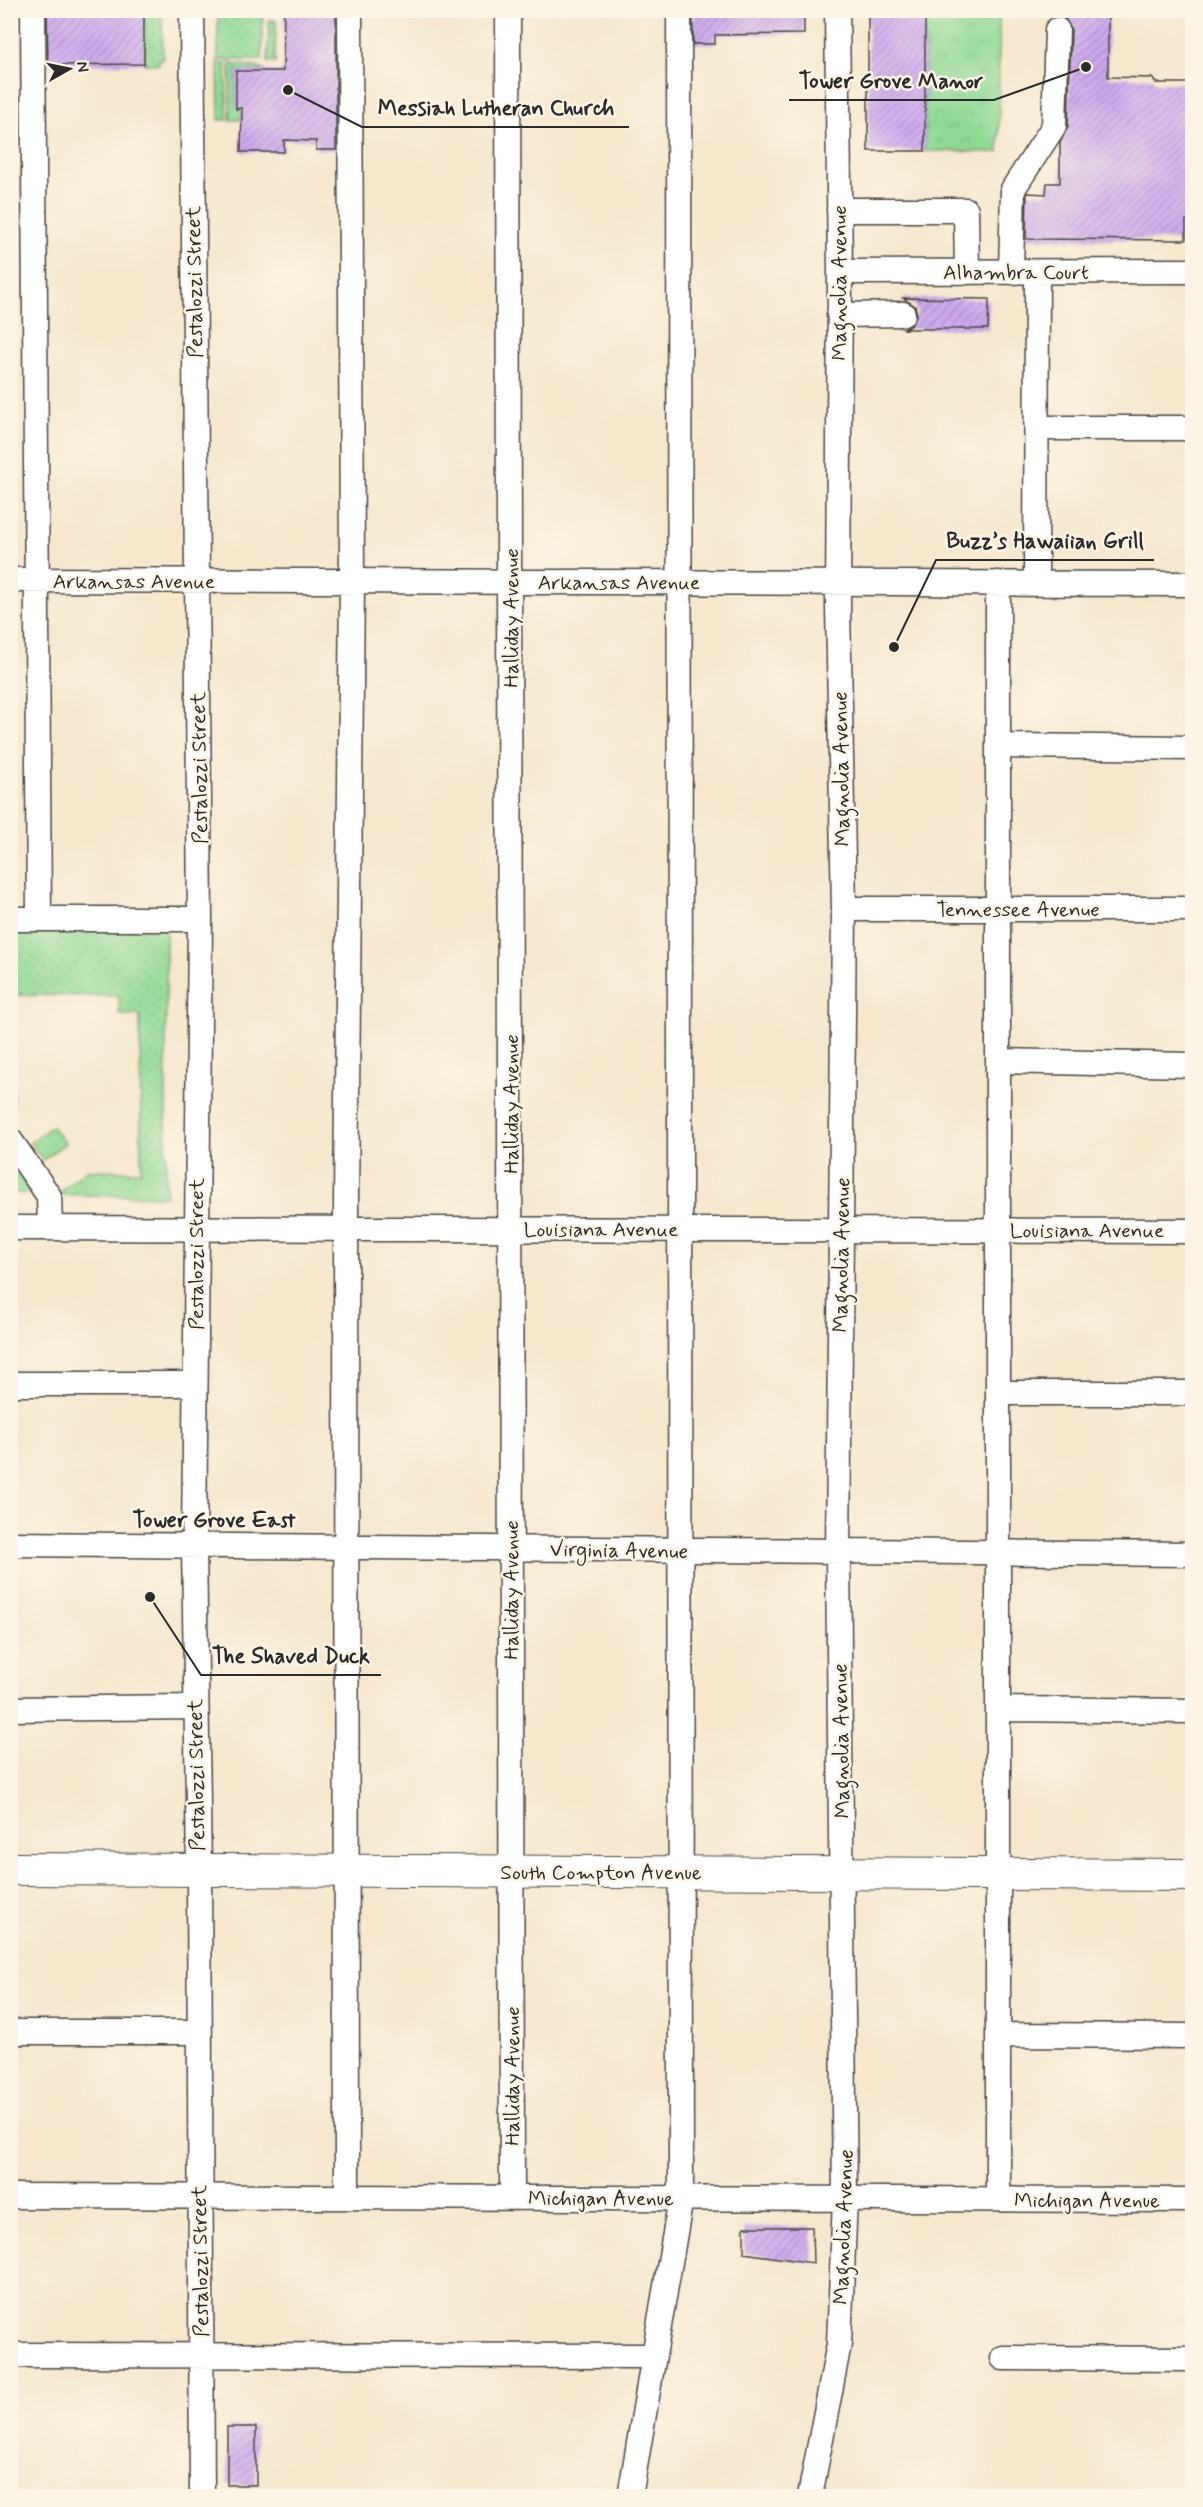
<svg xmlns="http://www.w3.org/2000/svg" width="1203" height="2507" font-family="Mynerve,sans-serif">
	<defs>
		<pattern id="grass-dots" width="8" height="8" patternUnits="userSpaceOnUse" patternTransform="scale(1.5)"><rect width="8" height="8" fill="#8fd994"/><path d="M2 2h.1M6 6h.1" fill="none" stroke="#7cba80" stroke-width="1.8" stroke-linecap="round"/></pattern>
		<pattern id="park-crowns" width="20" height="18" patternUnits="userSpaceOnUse" patternTransform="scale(1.5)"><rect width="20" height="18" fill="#8fd994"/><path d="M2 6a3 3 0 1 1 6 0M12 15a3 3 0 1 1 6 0" fill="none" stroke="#7cba80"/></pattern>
		<pattern id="building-hatch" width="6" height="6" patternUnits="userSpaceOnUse" patternTransform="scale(1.5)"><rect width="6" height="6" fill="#cfa9ef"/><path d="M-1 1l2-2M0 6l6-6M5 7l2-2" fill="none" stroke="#a88ac2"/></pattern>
	</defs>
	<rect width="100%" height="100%" fill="#fcf5e5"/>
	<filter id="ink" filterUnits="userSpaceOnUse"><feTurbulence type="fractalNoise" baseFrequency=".0167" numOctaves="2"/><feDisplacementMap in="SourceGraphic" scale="12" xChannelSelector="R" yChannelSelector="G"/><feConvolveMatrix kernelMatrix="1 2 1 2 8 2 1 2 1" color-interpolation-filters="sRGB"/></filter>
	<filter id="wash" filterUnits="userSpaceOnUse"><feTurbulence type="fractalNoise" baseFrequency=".008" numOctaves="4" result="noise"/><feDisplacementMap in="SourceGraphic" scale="24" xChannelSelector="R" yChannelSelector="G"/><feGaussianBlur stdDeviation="1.35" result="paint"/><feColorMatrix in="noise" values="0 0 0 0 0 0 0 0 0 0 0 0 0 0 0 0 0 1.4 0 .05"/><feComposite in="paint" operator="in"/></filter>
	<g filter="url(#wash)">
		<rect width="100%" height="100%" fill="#f6e7cd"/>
		<path fill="url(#grass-dots)" stroke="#5d8260" stroke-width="1.5" d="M 144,11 L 162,11 L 163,59 L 159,59 L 159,64 L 144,64 Z
			M 218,11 L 263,11 L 262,60 L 218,60 Z
			M 269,20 L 276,21 L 275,63 L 268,63 Z
			M 218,63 L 226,64 L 227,120 L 219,120 Z
			M 230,64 C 240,65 256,65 265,71 L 236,71 L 236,108 L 241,109 L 241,120 L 230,120 Z
			M 11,928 L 166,929 L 166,1196 L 61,1195 L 62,1190 L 86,1170 L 141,1171 L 140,1015 L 119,1015 L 119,996 L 14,995 L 13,1114 L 11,1114 Z
			M 52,1126 L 65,1143 L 43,1160 L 30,1143 Z
			M 11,1169 L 19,1175 L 32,1193 L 11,1193 Z"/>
		<path fill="url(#park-crowns)" stroke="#5d8260" stroke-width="1.5" d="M 925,11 L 999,11 L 999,152 L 925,151 Z"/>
		<g id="blocks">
			<path fill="url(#building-hatch)" d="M 47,10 L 144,10 L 144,64 L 48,65 Z
				M 284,10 L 336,10 L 336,150 L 316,150 L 316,141 L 284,140 L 284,152 L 241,152 L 242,108 L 236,109 L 236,71 L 283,71 Z
				M 693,10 L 804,10 L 804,34 L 715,35 L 715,44 L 693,44 Z
				M 868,10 L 925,10 L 925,151 L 868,151 Z
				M 1065,10 L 1108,10 L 1108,77 L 1152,78 L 1156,83 L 1192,83 L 1192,220 L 1186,220 L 1186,240 L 1026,239 L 1027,193 L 1046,194 L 1047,183 L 1060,183 L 1060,143 L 1068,126 L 1071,30 L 1065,18 Z
				M 903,298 L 989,299 L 988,329 L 903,329 L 911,326 L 917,314 L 915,306 Z
				M 744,2227 L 812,2227 L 813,2263 L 744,2253 Z
				M 227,2427 L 256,2427 L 256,2485 L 227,2485 Z"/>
		</g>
	</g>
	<g filter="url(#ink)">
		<use href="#blocks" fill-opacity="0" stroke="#494743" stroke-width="1.5"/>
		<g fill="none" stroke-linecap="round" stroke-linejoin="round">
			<g stroke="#494743" stroke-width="27">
				<path id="minor" d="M 33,10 L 39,919
					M 192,10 L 200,919 L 194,1546 L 199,1869 L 202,2496
					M 508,10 L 512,2197
					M 839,210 L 966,210 L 967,272
					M 840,272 L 1192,271
					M 1011,272 L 1013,189 L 1054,126 L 1057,30
					M 839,315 L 903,314
					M 1037,428 L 1192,428
					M 10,580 L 1192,584
					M 1036,583 L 1037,272
					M 998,746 L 1192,748
					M 844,909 L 1192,909
					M 10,919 L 200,919
					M 998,1061 L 1192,1065
					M 10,1140 L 49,1196 L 50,1228
					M 10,1228 L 1192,1231
					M 10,1384 L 195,1384
					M 998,1393 L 1192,1393
					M 10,1544 L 1192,1554
					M 10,1709 L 194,1707
					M 998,1709 L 1192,1711
					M 10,2032 L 199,2032
					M 998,2035 L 1192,2036
					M 10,2196 L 1192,2200
					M 347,2196 L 346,1200 L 352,582 L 350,10
					M 998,2199 L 998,583
					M 10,2355 L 654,2356
					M 1003,2358 L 1192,2359
					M 630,2496 L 681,2198 L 679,10
					M 810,2496 L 839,2344 L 845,2199 L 838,1553 L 844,909 L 838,606 L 840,272 L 837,10"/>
			</g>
			<g stroke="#494743" stroke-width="34">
				<path id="major" d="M 10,1869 L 1192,1875"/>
			</g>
			<use href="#minor" stroke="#fff" stroke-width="24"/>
			<use href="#major" stroke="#fff" stroke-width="32"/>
		</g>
	</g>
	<g text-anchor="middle" stroke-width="5" stroke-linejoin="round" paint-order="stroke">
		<g font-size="21" fill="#2b2b2b" stroke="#fcf5e5">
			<text x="1016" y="279">Alhambra Court</text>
			<text transform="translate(194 282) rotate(-91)" y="7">Pestalozzi Street</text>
			<text transform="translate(839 283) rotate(-90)" y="7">Magnolia Avenue</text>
			<text x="134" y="588">Arkansas Avenue</text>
			<text x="619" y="589">Arkansas Avenue</text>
			<text transform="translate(511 618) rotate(-90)" y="7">Halliday Avenue</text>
			<text transform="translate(199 768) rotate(-91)" y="7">Pestalozzi Street</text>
			<text transform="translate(841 769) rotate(-91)" y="7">Magnolia Avenue</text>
			<text x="1018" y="916">Tennessee Avenue</text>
			<text transform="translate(511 1104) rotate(-90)" y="7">Halliday Avenue</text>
			<text x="601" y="1236">Louisiana Avenue</text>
			<text x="1087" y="1237">Louisiana Avenue</text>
			<text transform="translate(196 1254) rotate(-90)" y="7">Pestalozzi Street</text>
			<text transform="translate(841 1255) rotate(-89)" y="7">Magnolia Avenue</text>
			<text transform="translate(619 1550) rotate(1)" y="7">Virginia Avenue</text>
			<text transform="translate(511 1590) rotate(-90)" y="7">Halliday Avenue</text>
			<text transform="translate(841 1741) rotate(-91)" y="7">Magnolia Avenue</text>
			<text transform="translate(196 1775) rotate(-91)" y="7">Pestalozzi Street</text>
			<text x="601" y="1879">South Compton Avenue</text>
			<text transform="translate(512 2076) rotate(-90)" y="7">Halliday Avenue</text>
			<text x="601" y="2205">Michigan Avenue</text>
			<text x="1087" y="2207">Michigan Avenue</text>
			<text transform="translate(843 2227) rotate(-88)" y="7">Magnolia Avenue</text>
			<text transform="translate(200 2261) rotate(-91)" y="7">Pestalozzi Street</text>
		</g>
		<g font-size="22" font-weight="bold" fill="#2b2b2b" stroke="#fcf5e5">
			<text x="214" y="1527">Tower Grove East</text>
		</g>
	</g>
	<path fill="none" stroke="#2b2b2b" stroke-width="2" d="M1086 67L994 100H789M288 90L362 127H629M894 647L936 560H1154M150 1597L201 1675H381"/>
	<g fill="#2b2b2b" stroke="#fcf5e5" stroke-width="2">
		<circle cx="1086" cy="67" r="6"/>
		<circle cx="288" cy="90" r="6"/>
		<circle cx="894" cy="647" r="6"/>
		<circle cx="150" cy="1597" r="6"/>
	</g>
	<g font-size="22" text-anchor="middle" font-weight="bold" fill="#2b2b2b" stroke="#fcf5e5" stroke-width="5" stroke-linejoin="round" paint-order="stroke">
		<text x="891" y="88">Tower Grove Manor</text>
		<text x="496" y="115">Messiah Lutheran Church</text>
		<text x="1045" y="548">Buzz’s Hawaiian Grill</text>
		<text x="291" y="1663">The Shaved Duck</text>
	</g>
	<rect width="1203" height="2507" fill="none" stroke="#fcf5e5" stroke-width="36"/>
	<g transform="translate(69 69) rotate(81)" stroke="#fcf5e5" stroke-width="4.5" paint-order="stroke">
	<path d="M0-4.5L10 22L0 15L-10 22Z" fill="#2b2b2b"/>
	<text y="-9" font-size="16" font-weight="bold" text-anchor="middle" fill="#2b2b2b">N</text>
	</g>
</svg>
